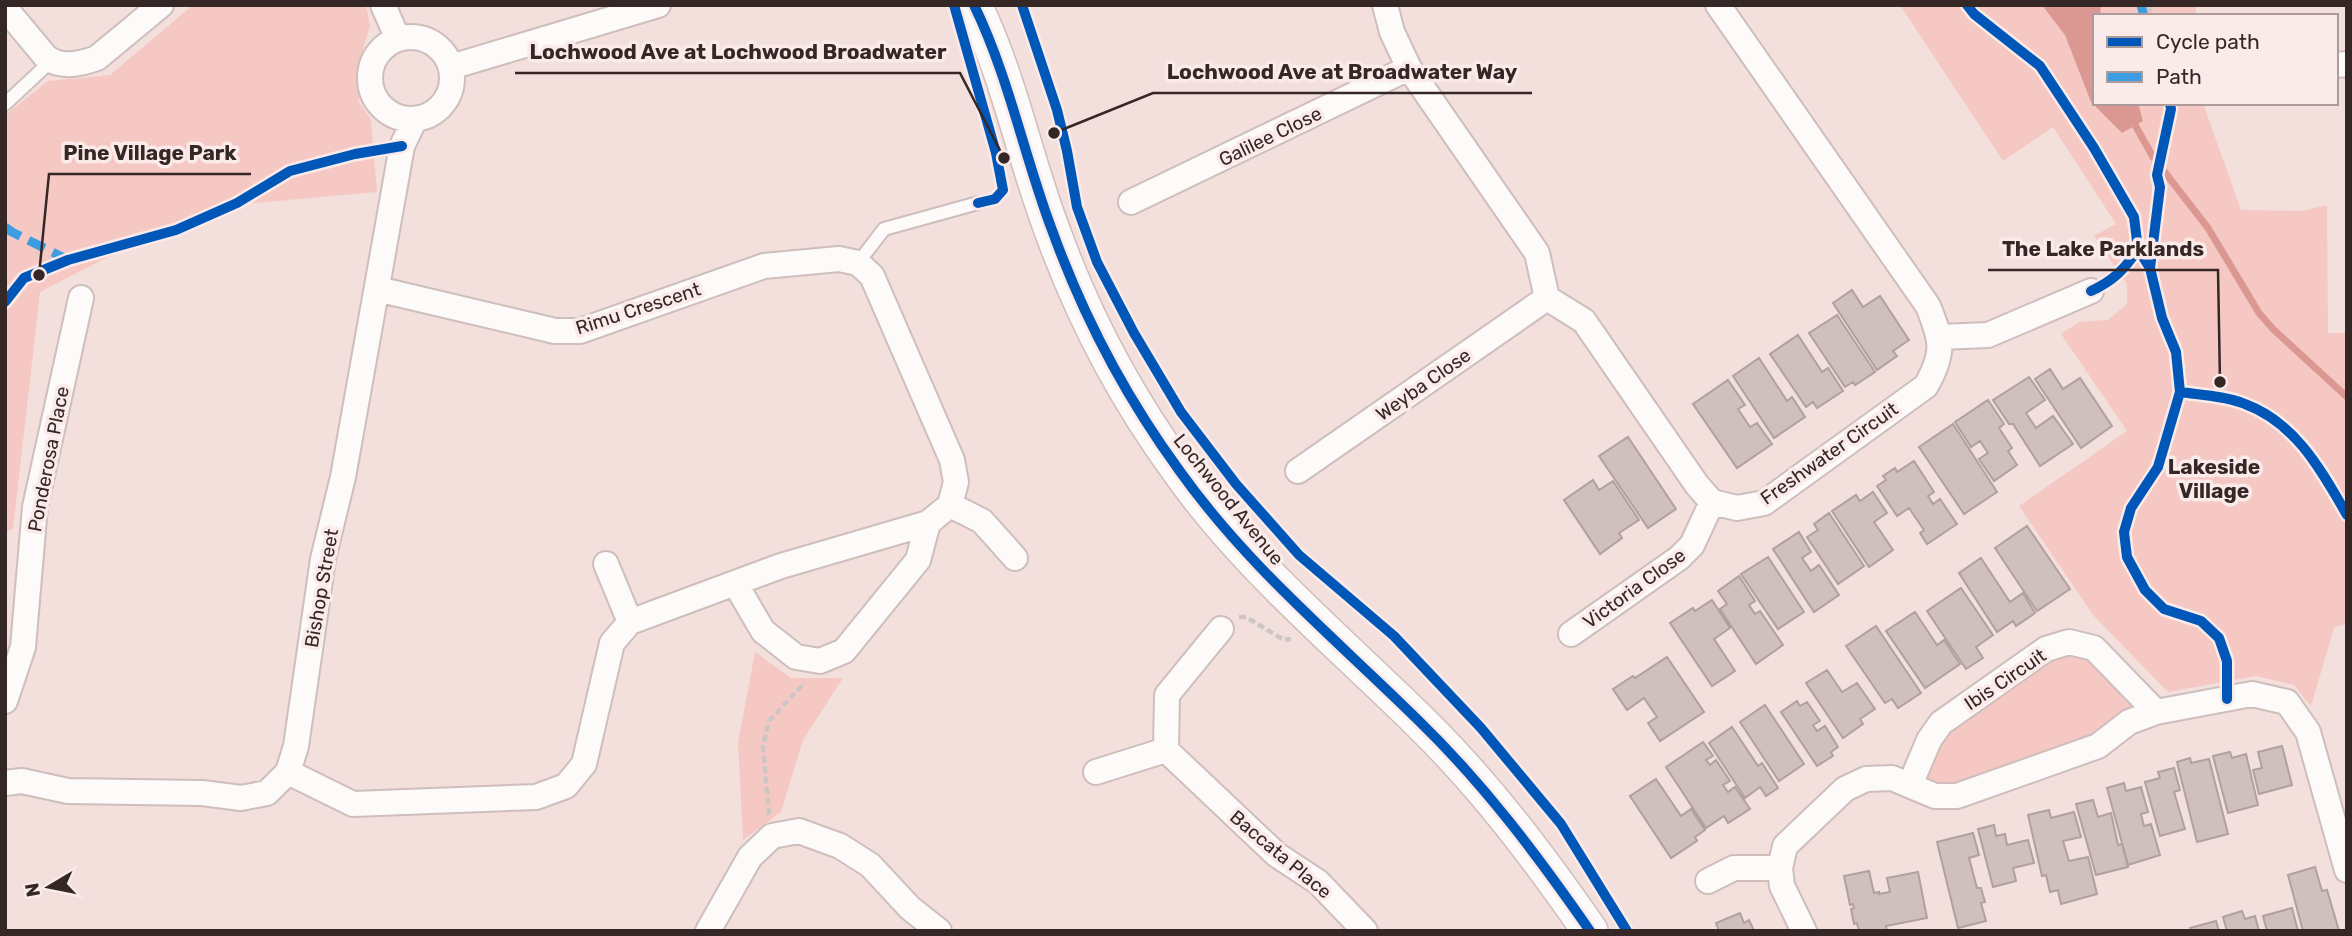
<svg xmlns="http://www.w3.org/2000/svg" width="2352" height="936" font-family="Rubik,sans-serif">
	<rect width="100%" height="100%" fill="#f3dfdc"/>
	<path fill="#f5c8c3" d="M 193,5 L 366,5 L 370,26 L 363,49 L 359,102 L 371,120 L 377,192 L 244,204 L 106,258 L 40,292 L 13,529 L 5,532 L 5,115 L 48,81 L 110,75 Z
		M 1900,5 L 2196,5 L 2196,16 L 2095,16 L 2095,103 L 2203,103 L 2241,210 L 2302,211 L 2327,205 L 2328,333 L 2347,333 L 2347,623 L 2334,628 L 2311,706 L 2294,685 L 2256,676 L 2168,692 L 2094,616 L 2019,506 L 2127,431 L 2061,334 L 2079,322 L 2108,320 L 2127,304 L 2127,284 L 2094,236 L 2116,224 L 2053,127 L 2003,161 Z
		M 2069,642 L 2156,712 L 1957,796 L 1910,785 L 1929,740 Z
		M 755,652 L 791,678 L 843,678 L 803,740 L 781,812 L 743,840 L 738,742 Z"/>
	<path fill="#db9892" d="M 2042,5 L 2101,5 L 2100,16 L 2095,16 L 2095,103 L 2138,103 L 2143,121 L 2122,133 L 2091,102 L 2065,35 Z"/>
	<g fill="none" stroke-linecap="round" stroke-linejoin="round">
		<path stroke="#db9892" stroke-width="7" d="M 2135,125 L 2153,157 L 2208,228 L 2259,313 L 2273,329 L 2347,397"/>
	</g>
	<path fill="#cfc0be" stroke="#b0a09e" stroke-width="2" d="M 1852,290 L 1863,307 L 1880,296 L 1909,340 L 1893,351 L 1897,356 L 1877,370 L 1833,303 Z
		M 1837,315 L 1875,372 L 1855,385 L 1853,382 L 1845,387 L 1809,333 Z
		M 1798,335 L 1822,372 L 1828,368 L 1843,391 L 1817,408 L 1813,402 L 1806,407 L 1770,354 Z
		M 1759,358 L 1787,401 L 1792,397 L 1805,417 L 1774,438 L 1733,376 Z
		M 2050,369 L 2063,389 L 2080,378 L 2112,426 L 2081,448 L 2035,379 Z
		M 2029,377 L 2045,400 L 2026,413 L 2036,428 L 2053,416 L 2073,444 L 2040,466 L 2013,424 L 2009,424 L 1993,400 Z
		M 1728,380 L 1745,405 L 1738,409 L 1750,427 L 1757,423 L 1772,444 L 1737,468 L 1693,404 Z
		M 1988,400 L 2004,424 L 1999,428 L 2012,448 L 2008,451 L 2017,465 L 1994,481 L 1979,459 L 1988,453 L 1980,441 L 1971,447 L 1955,422 Z
		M 1953,424 L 1997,492 L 1964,514 L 1919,447 Z
		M 1628,437 L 1676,509 L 1648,528 L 1599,456 Z
		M 1914,461 L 1934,492 L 1928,496 L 1933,504 L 1940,499 L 1957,524 L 1927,544 L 1920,533 L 1924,530 L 1909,508 L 1897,516 L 1877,486 L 1886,480 L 1883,476 L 1895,468 L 1897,472 Z
		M 1593,480 L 1599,490 L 1613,481 L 1639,520 L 1619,533 L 1622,538 L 1600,554 L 1564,500 Z
		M 1873,492 L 1887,513 L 1874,522 L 1893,550 L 1869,567 L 1832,511 L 1856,495 L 1860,501 Z
		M 1829,513 L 1864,566 L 1838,584 L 1807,537 L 1818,530 L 1814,524 Z
		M 2027,526 L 2070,589 L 2037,611 L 1995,548 Z
		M 1799,532 L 1811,552 L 1802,558 L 1811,571 L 1819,565 L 1839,595 L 1814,612 L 1773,549 Z
		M 1768,557 L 1804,612 L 1778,629 L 1741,574 Z
		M 1981,558 L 2010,602 L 2023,593 L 2035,613 L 2016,626 L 2013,621 L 1997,632 L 1959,573 Z
		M 1739,576 L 1755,601 L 1749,605 L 1755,614 L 1760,611 L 1783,645 L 1756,664 L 1720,609 L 1727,604 L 1718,591 Z
		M 1961,588 L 1993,635 L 1976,647 L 1983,658 L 1966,669 L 1927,611 Z
		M 1712,600 L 1730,628 L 1714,639 L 1735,671 L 1712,686 L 1670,623 L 1693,608 L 1695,611 Z
		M 1915,612 L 1937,645 L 1944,640 L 1960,664 L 1925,688 L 1886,631 Z
		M 1876,626 L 1921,693 L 1898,708 L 1892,699 L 1885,703 L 1846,646 Z
		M 1667,657 L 1704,712 L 1660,741 L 1648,723 L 1657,717 L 1644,698 L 1627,710 L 1613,689 L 1633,676 L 1635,678 Z
		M 1827,670 L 1842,692 L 1857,683 L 1875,709 L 1860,719 L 1863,724 L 1843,738 L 1806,683 Z
		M 1797,701 L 1800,706 L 1807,702 L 1820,721 L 1813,725 L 1817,731 L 1825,726 L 1838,747 L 1831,752 L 1833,756 L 1817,766 L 1781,712 Z
		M 1765,705 L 1804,764 L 1779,781 L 1740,722 Z
		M 1732,727 L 1758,766 L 1762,763 L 1778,788 L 1766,796 L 1760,787 L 1745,798 L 1709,743 Z
		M 1703,742 L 1713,756 L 1706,760 L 1710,765 L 1716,760 L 1730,781 L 1723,785 L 1728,792 L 1735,787 L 1750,809 L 1728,823 L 1724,816 L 1706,828 L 1666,767 Z
		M 2282,746 L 2292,785 L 2259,794 L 2253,770 L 2262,768 L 2258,752 Z
		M 2230,752 L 2232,758 L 2246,754 L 2258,805 L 2228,813 L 2213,756 Z
		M 2190,758 L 2191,763 L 2209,759 L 2228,834 L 2197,842 L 2177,762 Z
		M 2174,768 L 2180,790 L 2174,792 L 2185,829 L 2160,836 L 2145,782 L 2160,778 L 2158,772 Z
		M 1656,779 L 1681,816 L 1691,809 L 1705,830 L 1695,837 L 1697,841 L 1671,858 L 1630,796 Z
		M 2124,783 L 2126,791 L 2141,787 L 2148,812 L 2141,814 L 2144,826 L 2151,824 L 2160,855 L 2128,865 L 2107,788 Z
		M 2093,800 L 2098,817 L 2111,813 L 2118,845 L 2122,844 L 2128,867 L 2096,875 L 2076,804 Z
		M 2049,810 L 2051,818 L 2074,812 L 2081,837 L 2063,841 L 2069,861 L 2088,857 L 2097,894 L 2061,904 L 2058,890 L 2050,892 L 2046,875 L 2042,876 L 2028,815 Z
		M 1994,825 L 1996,836 L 2005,834 L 2007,845 L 2028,840 L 2034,863 L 2013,868 L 2016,881 L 1993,887 L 1978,829 Z
		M 1973,833 L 1979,855 L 1969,858 L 1977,888 L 1981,888 L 1985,902 L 1981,903 L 1986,921 L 1958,928 L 1937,842 Z
		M 2315,867 L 2322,891 L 2327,890 L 2339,931 L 2303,931 L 2288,875 Z
		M 1869,871 L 1874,893 L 1879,892 L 1879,894 L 1890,892 L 1887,878 L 1918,872 L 1927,918 L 1886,926 L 1887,931 L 1859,931 L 1857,923 L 1854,924 L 1851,909 L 1854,908 L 1853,904 L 1850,905 L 1844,876 Z
		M 2292,908 L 2298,931 L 2267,931 L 2263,916 Z
		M 2242,911 L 2245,919 L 2255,916 L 2259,931 L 2227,931 L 2223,917 Z
		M 1740,913 L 1744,923 L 1749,920 L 1754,931 L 1719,931 L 1716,923 Z
		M 2216,921 L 2219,931 L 2191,931 L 2190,928 Z"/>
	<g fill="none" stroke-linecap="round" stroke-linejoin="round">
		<g stroke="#cebebc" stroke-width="16">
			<path id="lane" d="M 5,104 L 50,62
				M 858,263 L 884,229 L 978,203"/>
		</g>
		<g stroke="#cebebc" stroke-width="28">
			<path id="street" d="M 383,5 L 398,39
				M 1385,5 L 1392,32 L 1409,68 L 1537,253 L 1547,298 L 1584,321 L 1697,485 L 1712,502 L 1737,508 L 1764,503 L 1926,386 C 1945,352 1942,341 1928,306 L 1718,5
				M 5,8 L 45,56 C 59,69 81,64 97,58 L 161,5
				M370 78a41 41 0 1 1 82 0a41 41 0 1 1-82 0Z
				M 2336,65 L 2347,64
				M 451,67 L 658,5
				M 1131,202 L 1409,68
				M 1940,337 L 1988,335 L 2091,291
				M 1298,471 L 1547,298
				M 950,505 L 982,521 L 1015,558
				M 606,564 L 630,622
				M 735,583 L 763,631 L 796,657 L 820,661 L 844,651 L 918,560 L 928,523
				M 1221,629 L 1167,695 L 1166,750 L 1277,855 L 1318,882 L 1365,931
				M 1571,634 L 1679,558 L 1692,545 L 1712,502
				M 5,701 L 23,647 L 35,507 L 81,298
				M 288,772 L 353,804 L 536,797 L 566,786 L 584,764 L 612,643 L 630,622 L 781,566 L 928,523 L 950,505 L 956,482 L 952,460 L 872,276 L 858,263 L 839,259 L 764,266 L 580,331 L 555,331 L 377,289
				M 1096,772 L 1166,750
				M 5,783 L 22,781 L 68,791 L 202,793 L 241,798 L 267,793 L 288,772 L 296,746 L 323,559 L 343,477 L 402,146 L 415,119
				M 1910,785 L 1929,740 L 1941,723 L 2046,649 L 2069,642 L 2094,648 L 2156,712
				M 1708,881 L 1734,868 L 1780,868
				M 708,931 L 750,857 L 772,836 L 799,831 L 840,846 L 870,865 L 910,908 L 939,931
				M 1804,931 L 1782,886 L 1780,868 L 1785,846 L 1845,789 L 1866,779 L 1892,778 L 1935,796 L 1957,796 L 2098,746 L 2129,722 L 2156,712 L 2252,694 L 2287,702 L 2308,732 L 2347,870"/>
		</g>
		<g stroke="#cebebc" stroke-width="38">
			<path id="secondary" d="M 974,5 C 1009,77 1024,156 1052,230 C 1083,316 1125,396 1179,470 C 1247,566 1335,638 1418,720 C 1484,784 1538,856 1590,931"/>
		</g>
		<path stroke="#cdc6c4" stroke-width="4.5" stroke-dasharray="7 3.5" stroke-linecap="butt" d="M 2148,5 L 2154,16
			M 1239,617 L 1246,617 L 1284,640 L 1291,639
			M 769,815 L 763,746 L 769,721 L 805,682"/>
		<use href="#lane" stroke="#fdfafa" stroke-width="12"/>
		<use href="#street" stroke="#fdfafa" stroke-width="24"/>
		<use href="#secondary" stroke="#fdfafa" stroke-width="35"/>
		<path stroke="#3e9ce0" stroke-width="9" stroke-dasharray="18 9" stroke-linecap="butt" d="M 2141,5 L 2144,16
			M 5,227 L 12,232 L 68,260"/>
		<g stroke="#faeae9" stroke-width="15">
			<path id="cycleway" d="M 954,5 L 996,153 L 1003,190 L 995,199 L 978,203
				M 974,5 C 1009,77 1024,156 1052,230 C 1083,316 1125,396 1179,470 C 1247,566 1335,638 1418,720 C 1484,784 1538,856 1590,931
				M 1022,5 L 1057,110 L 1067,151 L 1077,207 L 1097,262 L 1134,333 L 1181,412 L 1236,484 L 1299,555 L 1394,636 L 1481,728 L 1561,824 L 1627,931
				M 1967,5 L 1974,14 L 2040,66 L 2094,148 L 2134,217 L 2138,249 C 2125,269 2113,281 2091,291
				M 2138,249 L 2150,268 L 2162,318 L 2176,352 L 2180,392 L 2158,467 L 2131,508 L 2124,532 L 2127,557 L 2145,590 L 2164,609 L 2201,621 L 2219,638 L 2227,661 L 2227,699
				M 2150,268 L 2160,187 L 2157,175 L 2171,109 L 2170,103
				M 5,302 L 24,278 L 68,260 L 176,230 L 237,203 L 290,171 L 355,154 L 402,146
				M 2180,392 C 2201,395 2226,396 2245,404 C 2296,423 2321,470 2347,515"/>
		</g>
		<use href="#cycleway" stroke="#0057b8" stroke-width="10"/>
	</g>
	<g text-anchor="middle" stroke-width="7" stroke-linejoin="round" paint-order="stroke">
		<g font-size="19" fill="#352726" stroke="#faeae9">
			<text transform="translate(1270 136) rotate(-26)" y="7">Galilee Close</text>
			<text transform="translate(638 308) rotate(-18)" y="7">Rimu Crescent</text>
			<text transform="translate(1423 384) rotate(-35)" y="7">Weyba Close</text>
			<text transform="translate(1829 453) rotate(-35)" y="7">Freshwater Circuit</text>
			<text transform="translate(48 459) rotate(-79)" y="7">Ponderosa Place</text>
			<text transform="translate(1229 499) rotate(51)" y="7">Lochwood Avenue</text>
			<text transform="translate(321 588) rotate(-80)" y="7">Bishop Street</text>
			<text transform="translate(1634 588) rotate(-36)" y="7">Victoria Close</text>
			<text transform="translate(2005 679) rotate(-34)" y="7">Ibis Circuit</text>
			<text transform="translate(1281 854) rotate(40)" y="7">Baccata Place</text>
		</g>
		<g font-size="21" font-weight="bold" fill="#352726" stroke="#faeae9">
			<text x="2214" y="474">Lakeside<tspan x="2214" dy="24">Village</tspan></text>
		</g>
	</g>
	<path fill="none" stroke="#352726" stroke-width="2.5" d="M1004 158L960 73H515M1054 133L1153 93H1532M39 275L49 174H251M2220 382L2218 270H1988"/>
	<g fill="#352726" stroke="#faeae9" stroke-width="2.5">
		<circle cx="1004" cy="158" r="7"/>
		<circle cx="1054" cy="133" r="7"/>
		<circle cx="39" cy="275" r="7"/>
		<circle cx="2220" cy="382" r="7"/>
	</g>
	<g font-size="21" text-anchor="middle" font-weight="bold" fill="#352726" stroke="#faeae9" stroke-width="7" stroke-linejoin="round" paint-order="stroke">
		<text x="738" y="59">Lochwood Ave at Lochwood Broadwater</text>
		<text x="1342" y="79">Lochwood Ave at Broadwater Way</text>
		<text x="150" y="160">Pine Village Park</text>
		<text x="2103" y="256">The Lake Parklands</text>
	</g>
	<rect width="2352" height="936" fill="none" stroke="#352726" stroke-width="14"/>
	<rect x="2093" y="14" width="245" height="91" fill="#faeae9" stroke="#ab9c9b" stroke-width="2"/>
	<rect x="2107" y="37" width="35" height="10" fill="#0057b8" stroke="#ab9c9b" stroke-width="2"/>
	<text x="2156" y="49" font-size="21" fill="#352726">Cycle path</text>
	<rect x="2107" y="72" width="35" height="10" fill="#3e9ce0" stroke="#ab9c9b" stroke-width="2"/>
	<text x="2156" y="84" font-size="21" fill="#352726">Path</text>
	<g transform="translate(49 887) rotate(260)" stroke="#faeae9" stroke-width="5" paint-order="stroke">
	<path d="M0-5L12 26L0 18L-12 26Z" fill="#352726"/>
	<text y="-10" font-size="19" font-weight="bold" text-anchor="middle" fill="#352726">N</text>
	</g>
</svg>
